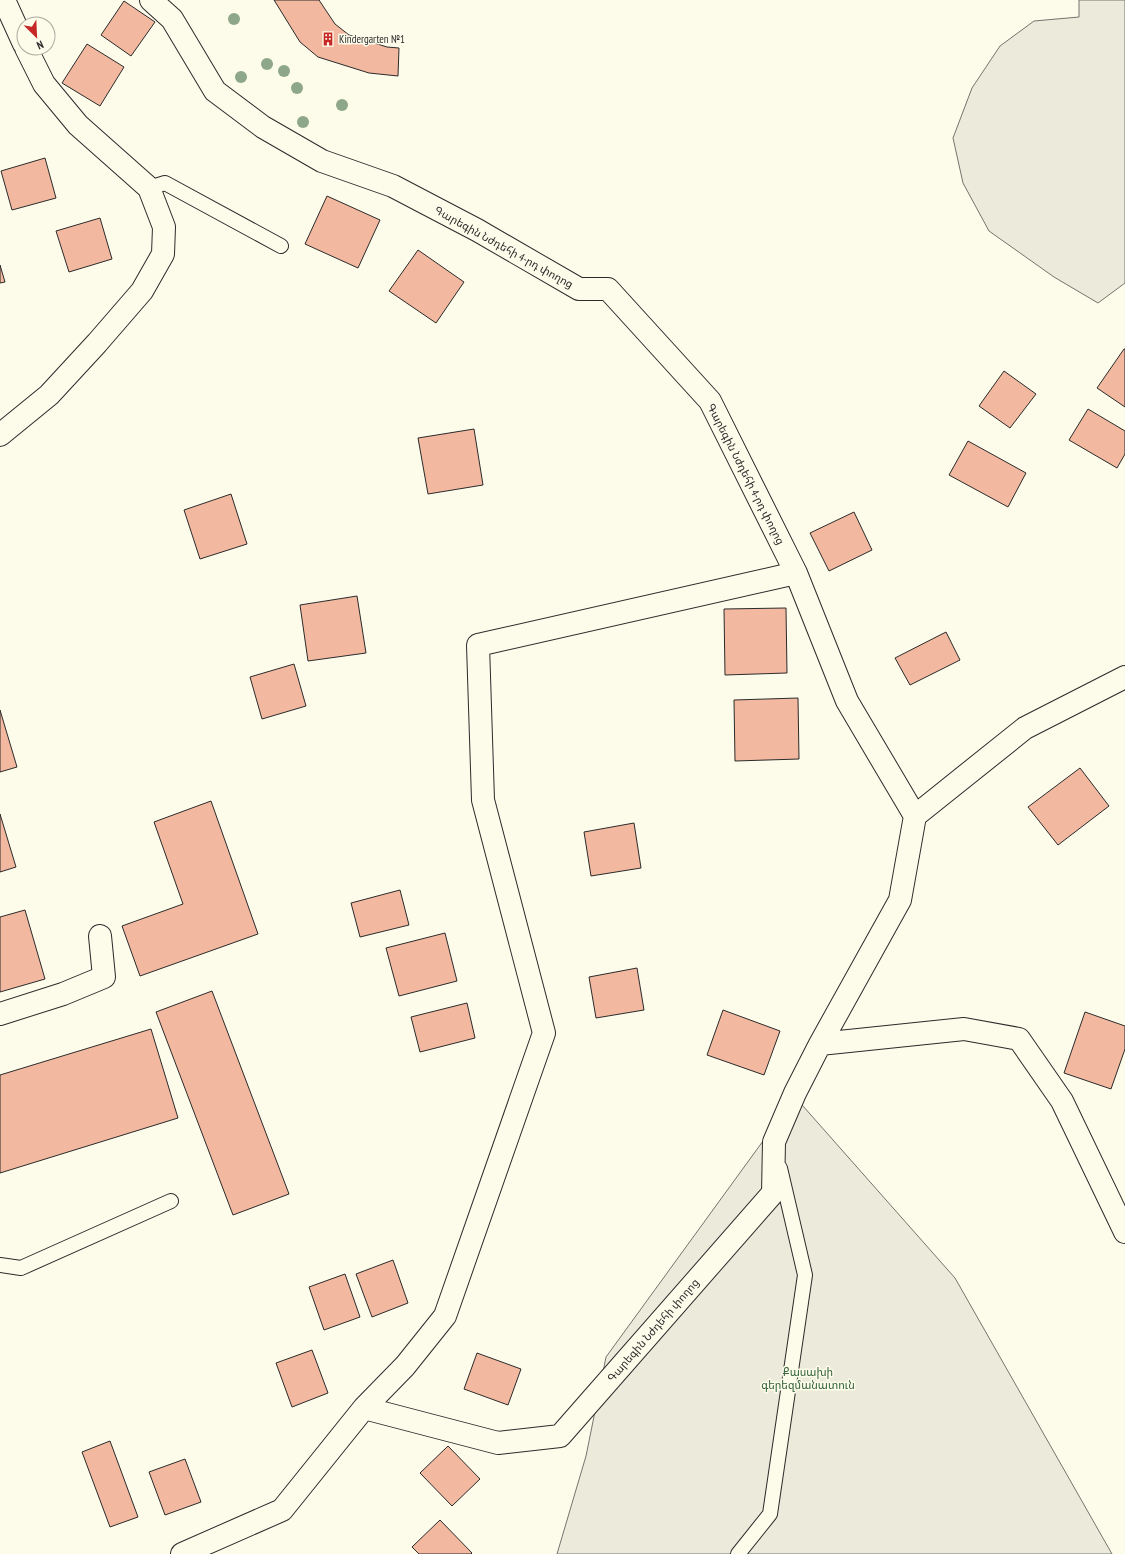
<svg xmlns="http://www.w3.org/2000/svg" width="1125" height="1554" font-family="'PT Sans Narrow','Noto Sans Armenian',sans-serif">
	<rect width="100%" height="100%" fill="#fdfbea"/>
	<path fill="#ecebdb" stroke="#74746e" d="M 1079,0 L 1125,0 L 1125,283 L 1098,303 L 1054,277 L 989,231 L 963,183 L 953,138 L 972,88 L 1000,46 L 1034,21 L 1079,17 Z
		M 795,1097 L 955,1278 L 1112,1554 L 557,1554 L 586,1456 L 606,1357 Z"/>
	<path fill="#f2b8a0" stroke="#2b2b2b" d="M 274,0 L 319,0 L 335,24 L 349,35 L 387,47 L 399,48 L 398,76 L 369,73 L 318,57 L 300,42 Z
		M 124,1 L 155,22 L 131,56 L 101,35 Z
		M 87,44 L 124,67 L 100,106 L 62,83 Z
		M 45,158 L 56,198 L 12,210 L 1,171 Z
		M 327,196 L 380,220 L 358,268 L 305,244 Z
		M 100,218 L 112,259 L 69,272 L 56,231 Z
		M 418,250 L 464,282 L 436,323 L 389,291 Z
		M 0,265 L 5,282 L 0,283 Z
		M 1124,349 L 1125,349 L 1125,407 L 1097,388 Z
		M 1004,371 L 1036,394 L 1010,428 L 979,406 Z
		M 1088,409 L 1125,431 L 1125,454 L 1117,468 L 1069,440 Z
		M 474,429 L 483,485 L 428,494 L 418,438 Z
		M 968,441 L 1026,473 L 1008,507 L 949,475 Z
		M 231,494 L 247,544 L 200,559 L 184,510 Z
		M 854,512 L 872,550 L 829,571 L 810,533 Z
		M 357,596 L 366,653 L 308,661 L 300,605 Z
		M 786,608 L 787,673 L 725,675 L 724,609 Z
		M 946,632 L 960,660 L 910,685 L 895,658 Z
		M 294,664 L 306,706 L 262,719 L 250,677 Z
		M 798,698 L 799,759 L 735,761 L 734,700 Z
		M 0,710 L 17,767 L 0,772 Z
		M 1080,768 L 1109,806 L 1058,845 L 1028,807 Z
		M 211,801 L 258,934 L 140,976 L 122,926 L 183,904 L 154,822 Z
		M 0,814 L 16,867 L 0,872 Z
		M 634,823 L 641,868 L 591,876 L 584,832 Z
		M 400,890 L 409,925 L 360,937 L 351,903 Z
		M 25,910 L 45,979 L 0,992 L 0,917 Z
		M 445,933 L 457,981 L 399,996 L 386,948 Z
		M 637,968 L 644,1010 L 596,1018 L 589,977 Z
		M 212,991 L 289,1194 L 233,1215 L 156,1012 Z
		M 467,1003 L 475,1038 L 420,1052 L 411,1017 Z
		M 723,1010 L 780,1031 L 764,1075 L 707,1055 Z
		M 1085,1012 L 1125,1026 L 1125,1049 L 1111,1089 L 1064,1073 Z
		M 151,1029 L 178,1118 L 0,1173 L 0,1075 Z
		M 393,1260 L 408,1303 L 372,1317 L 356,1274 Z
		M 345,1274 L 360,1317 L 324,1330 L 309,1287 Z
		M 312,1350 L 328,1393 L 292,1407 L 276,1363 Z
		M 477,1353 L 521,1369 L 508,1405 L 464,1389 Z
		M 110,1441 L 138,1517 L 110,1527 L 82,1452 Z
		M 448,1446 L 480,1479 L 452,1506 L 420,1473 Z
		M 185,1459 L 201,1502 L 165,1515 L 149,1472 Z
		M 440,1520 L 472,1553 L 471,1554 L 419,1554 L 412,1547 Z"/>
	<g fill="none" stroke-linecap="round" stroke-linejoin="round">
		<g stroke="#2b2b2b" stroke-width="16">
			<path id="lane" d="M 149,188 L 165,183 L 281,246
				M 0,1265 L 21,1268 L 171,1201
				M 738,1554 L 770,1514 L 805,1275 L 780,1168"/>
		</g>
		<g stroke="#2b2b2b" stroke-width="24">
			<path id="street" d="M 4,0 L 24,44
				M 151,0 L 172,19 L 215,91 L 263,127 L 322,161 L 393,186 L 477,230 L 579,289 L 608,289 L 710,401 L 796,573 L 847,701 L 915,816
				M 0,435 L 49,395 L 97,343 L 142,291 L 163,254 L 164,227 L 149,188 L 78,125 L 44,84 L 26,48
				M 0,1014 L 63,994 L 104,977 L 100,936
				M 820,1044 L 964,1029 L 1019,1039 L 1062,1101 L 1125,1232
				M 364,1408 L 498,1443 L 560,1436 L 773,1193 L 774,1142 L 795,1093 L 820,1044 L 900,900 L 915,816 L 1025,728 L 1125,677
				M 182,1554 L 282,1510 L 364,1408 L 405,1366 L 445,1316 L 544,1033 L 483,800 L 478,645 L 796,573"/>
		</g>
		<use href="#lane" stroke="#fdfbea" stroke-width="14"/>
		<use href="#street" stroke="#fdfbea" stroke-width="22"/>
	</g>
	<g fill="#8ea78a">
		<circle cx="234" cy="19" r="6"/>
		<circle cx="267" cy="64" r="6"/>
		<circle cx="284" cy="71" r="6"/>
		<circle cx="241" cy="77" r="6"/>
		<circle cx="297" cy="88" r="6"/>
		<circle cx="342" cy="105" r="6"/>
		<circle cx="303" cy="122" r="6"/>
	</g>
	<defs>
		<g id="building-bare" transform="scale(1.08)"><path d="M-4-6H4V6H1V3H-1V6H-4ZM-2.5-4.3h1.7v1.8h-1.7ZM.8-4.3h1.7v1.8H.8ZM-2.5-1h1.7V.8h-1.7ZM.8-1h1.7V.8H.8Z" fill="#c62828" stroke="#fdfbea" stroke-width="2.5" paint-order="stroke"/></g>
	</defs>
	<g fill-rule="evenodd">
		<use href="#building-bare" x="328" y="39"/>
	</g>
	<g text-anchor="middle" stroke-width="3" stroke-linejoin="round" paint-order="stroke">
		<g font-size="11" fill="#2b2b2b" stroke="#fdfbea" text-anchor="start">
			<text x="339" y="43">Kindergarten №1</text>
		</g>
		<g font-size="11" fill="#2b2b2b" stroke="#fdfbea">
			<text transform="translate(504 247) rotate(29)" y="4">Գարեգին Նժդեհի 4-րդ փողոց</text>
			<text transform="translate(746 474) rotate(63)" y="4">Գարեգին Նժդեհի 4-րդ փողոց</text>
			<text transform="translate(653 1330) rotate(-49)" y="4">Գարեգին Նժդեհի փողոց</text>
		</g>
		<g font-size="11" fill="#34623c" stroke="#fdfbea">
			<text x="808" y="1376">Քասախի<tspan x="808" dy="13">գերեզմանատուն</tspan></text>
		</g>
	</g>
	<g transform="translate(36 36) rotate(156)"><circle r="19" fill="#fdfbea" stroke="#a9a89e"/>
	<path d="M0-3L7 15L0 10L-7 15Z" fill="#c62828"/>
	<text y="-6" font-size="11" font-weight="bold" text-anchor="middle" fill="#2b2b2b">N</text>
	</g>
</svg>
